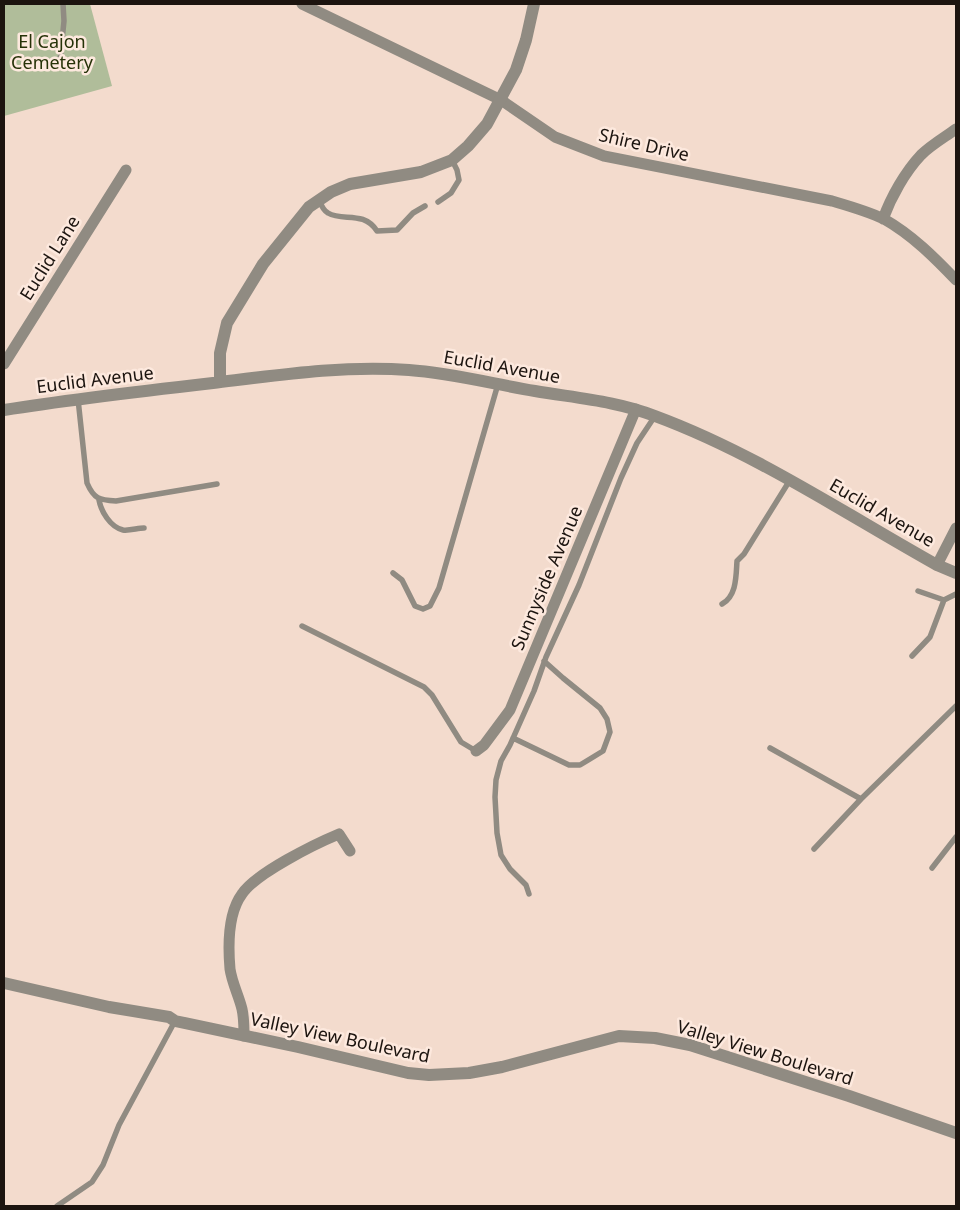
<svg xmlns="http://www.w3.org/2000/svg" width="960" height="1210" font-family="'Noto Sans',sans-serif">
	<rect width="100%" height="100%" fill="#f3dbcd"/>
	<path fill="#b0bd9a" d="M 4,4 L 90,4 L 112,86 L 4,116 Z"/>
	<g fill="none" stroke-linecap="round" stroke-linejoin="round">
		<path stroke="#908b82" stroke-width="5.5" d="M 60,61 L 64,21 L 63,4
			M 319,200 C 321,205 324,211 328,213 C 343,222 363,210 377,231 L 397,230 L 413,213 L 425,206
			M 438,202 L 451,193 L 459,180 L 457,170 L 452,160
			M 78,399 L 87,483 C 94,499 99,500 116,501 L 217,484
			M 99,500 C 101,511 110,527 123,530 C 129,531 138,528 144,528
			M 393,573 L 402,580 L 415,606 L 423,609 L 430,606 L 439,588 L 498,384
			M 918,591 L 944,600 L 956,594
			M 722,604 C 737,596 736,575 737,561 L 744,554 L 790,480
			M 302,626 L 424,687 L 432,695 L 461,742 L 476,751
			M 912,656 L 930,637 L 944,600
			M 513,738 L 569,765 L 580,765 L 603,751 L 610,732 L 607,719 L 600,708 L 563,678 L 544,661
			M 770,748 L 861,799
			M 814,849 L 861,799 L 956,706
			M 932,868 L 956,837
			M 529,894 L 526,885 L 510,869 L 501,855 L 497,833 L 495,797 L 496,780 L 501,761 L 510,745 L 534,691 L 546,657 L 579,585 L 621,478 L 637,443 L 655,416
			M 57,1206 L 92,1182 L 103,1165 L 119,1125 L 175,1021"/>
		<path stroke="#908b82" stroke-width="11" d="M 302,4 L 501,100 L 555,137 L 604,156 L 832,201 C 849,206 867,211 884,219 C 912,235 934,257 956,280
			M 883,219 C 891,197 905,172 921,155 C 931,145 945,137 956,129
			M 4,364 L 126,170
			M 937,565 L 956,528
			M 476,751 L 484,745 L 510,710 L 636,409
			M 244,1036 C 244,1027 244,1018 242,1009 C 239,996 232,983 230,969 C 228,946 228,913 242,894 C 256,873 315,844 339,834 L 350,851"/>
		<path stroke="#908b82" stroke-width="12" d="M 220,382 L 220,353 L 227,323 L 263,264 L 309,207 L 331,192 L 350,184 L 421,172 L 452,160 L 468,146 L 487,124 L 516,70 L 526,40 L 534,4
			M 4,410 C 73,399 143,391 213,383 C 278,375 344,365 409,370 C 452,373 493,384 535,391 C 576,398 617,401 655,416 C 755,453 844,513 937,565 L 956,573
			M 4,983 L 109,1007 L 169,1017 L 175,1021 L 298,1047 L 408,1073 L 429,1075 L 469,1073 L 502,1067 L 619,1036 L 655,1038 L 690,1045 L 849,1096 L 956,1133"/>
	</g>
	<g text-anchor="middle" stroke-width="5" stroke-linejoin="round" paint-order="stroke">
		<g font-size="18" fill="#263208" stroke="#fde9de">
			<text x="52" y="48">El Cajon<tspan x="52" dy="21">Cemetery</tspan></text>
		</g>
		<g font-size="18" fill="#1c140f" stroke="#fde9de">
			<text transform="translate(644 145) rotate(13)" y="6">Shire Drive</text>
			<text transform="translate(50 258) rotate(-58)" y="6">Euclid Lane</text>
			<text transform="translate(502 367) rotate(10)" y="6">Euclid Avenue</text>
			<text transform="translate(95 380) rotate(-7)" y="6">Euclid Avenue</text>
			<text transform="translate(882 513) rotate(30)" y="6">Euclid Avenue</text>
			<text transform="translate(547 578) rotate(-67)" y="6">Sunnyside Avenue</text>
			<text transform="translate(340 1038) rotate(12)" y="6">Valley View Boulevard</text>
			<text transform="translate(765 1053) rotate(17)" y="6">Valley View Boulevard</text>
		</g>
	</g>
	<rect width="960" height="1210" fill="none" stroke="#1c140f" stroke-width="10"/>
</svg>
